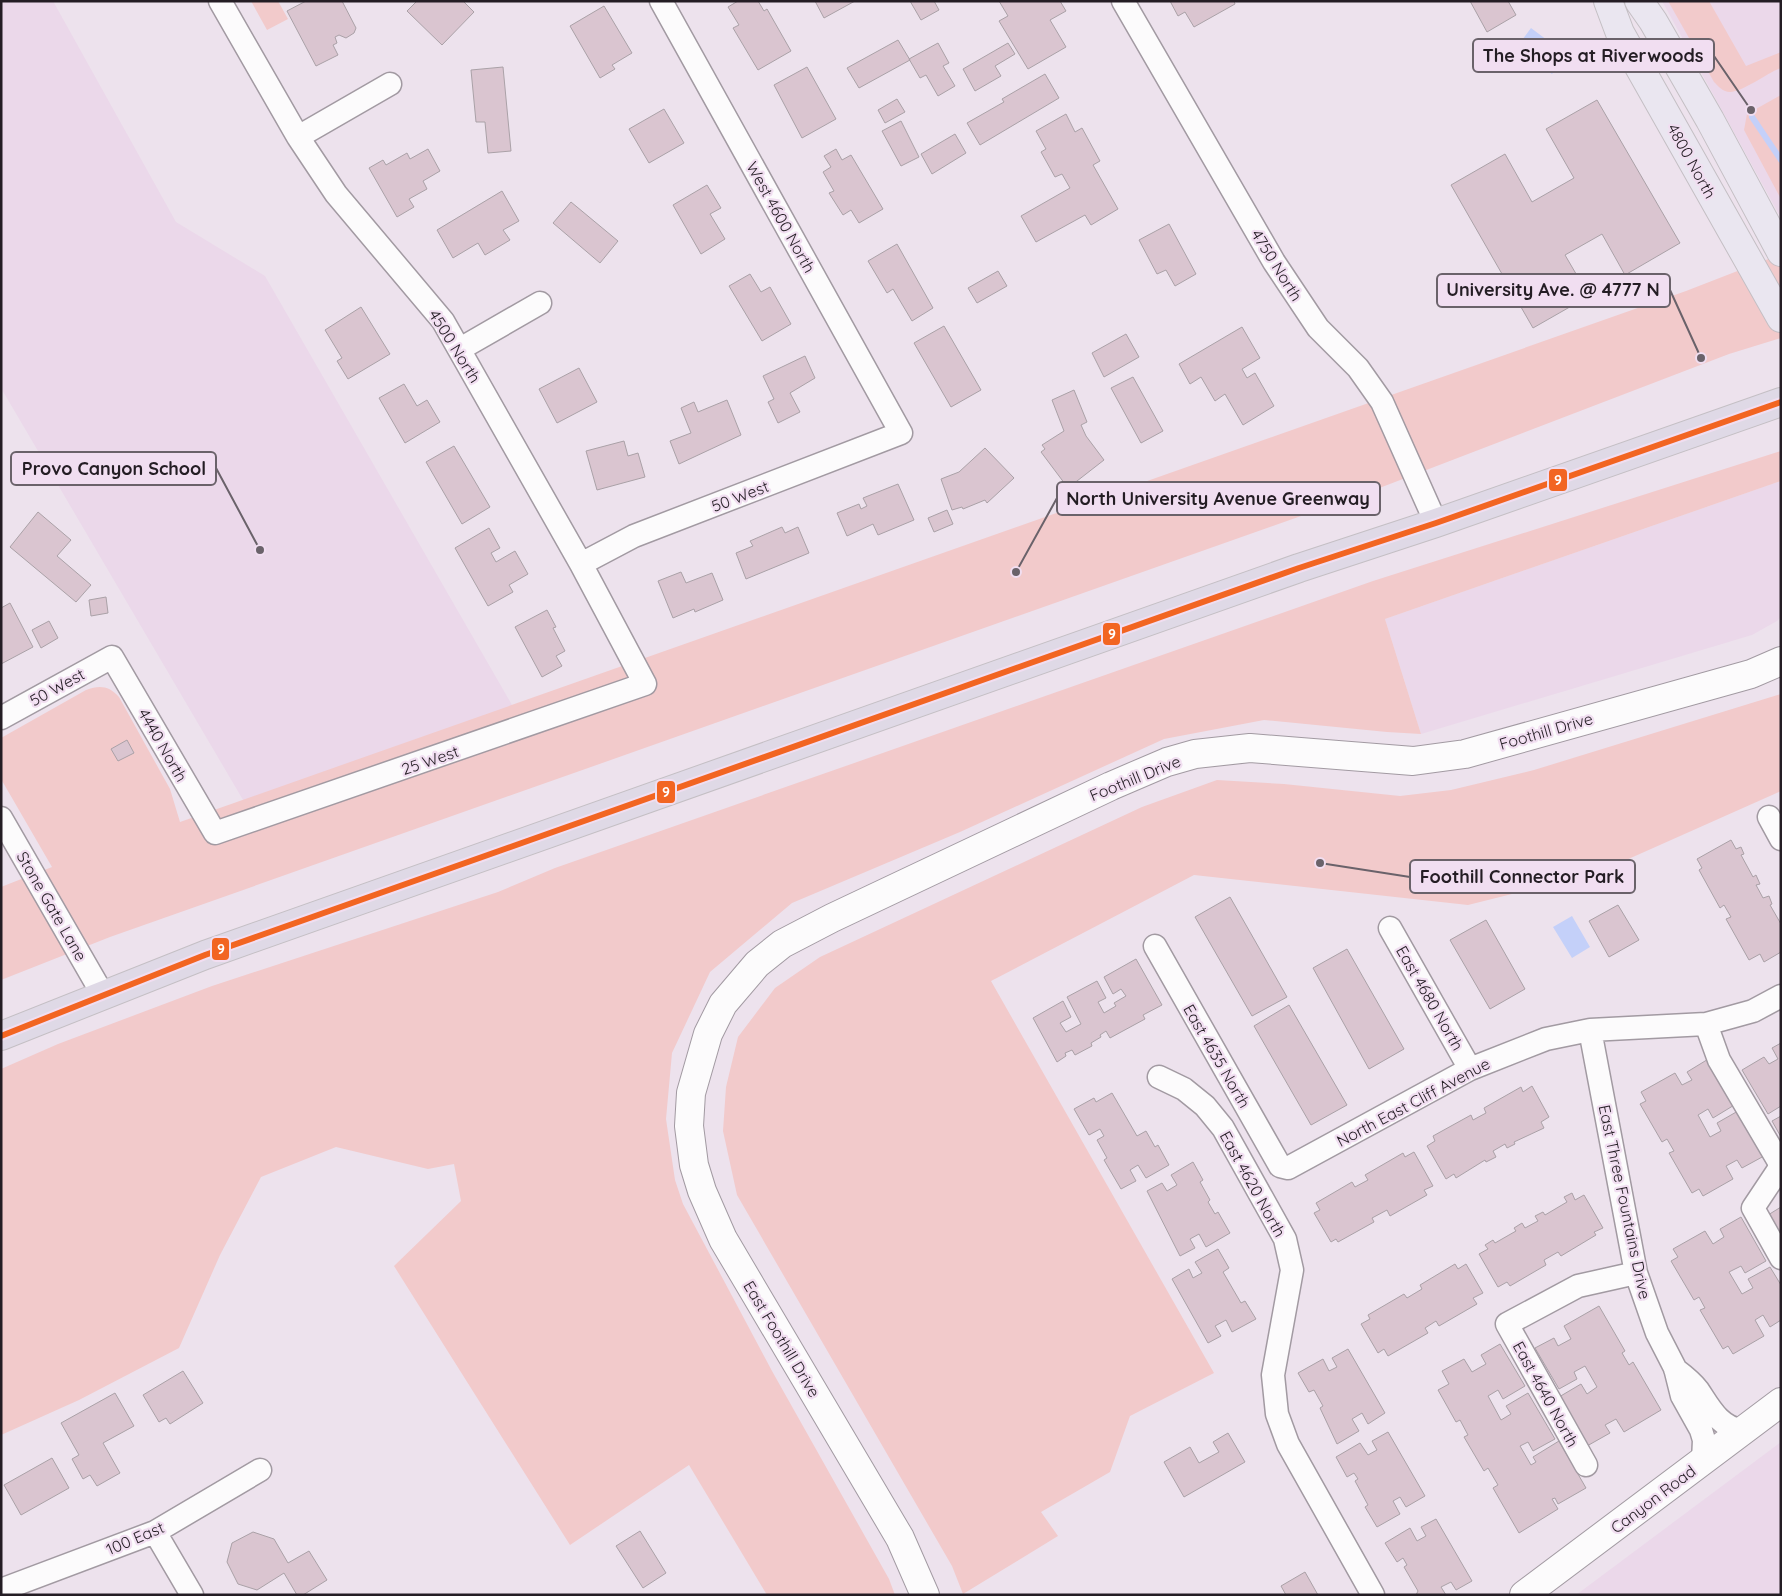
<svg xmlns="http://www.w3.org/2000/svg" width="1782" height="1596" font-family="Quicksand,sans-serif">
	<rect width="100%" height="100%" fill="#ede2ed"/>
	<path fill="#ebd8ea" d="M 1,1 L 53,1 L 176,222 L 265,276 L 516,712 L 246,805 L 1,388 Z
		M 1662,1 L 1781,1 L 1781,218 Z
		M 1781,481 L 1781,617 L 1777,621 L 1752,635 L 1421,734 L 1385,619 Z
		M 1781,1442 L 1781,1595 L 1576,1595 Z"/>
	<path fill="#f2cacb" d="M 251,1 L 278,1 L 288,19 L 267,30 Z
		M 1668,1 L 1709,1 L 1746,66 L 1781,52 L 1781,68 C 1767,73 1743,92 1730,92 C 1723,92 1718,86 1714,82 Z
		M 1781,95 L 1781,199 L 1744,130 L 1747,114 Z
		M 1781,254 L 1781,338 L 1729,354 L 1369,492 L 110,937 L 1,980 L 1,887 L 52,867 L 1,779 L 1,738 L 86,690 C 100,685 109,686 119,697 L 170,789 L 180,822 L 1686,291 Z
		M 1781,451 L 1781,481 L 1385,619 L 1421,734 L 1387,732 L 1264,720 L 1164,739 L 960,832 L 792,903 L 710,972 L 672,1053 L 666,1119 L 675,1180 L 683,1204 L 772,1371 L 889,1579 L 895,1595 L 767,1595 L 689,1465 L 570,1545 L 394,1266 L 461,1201 L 454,1164 L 428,1169 L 336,1147 L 261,1177 L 220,1255 L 179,1348 L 79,1400 L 1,1435 L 1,1069 L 58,1044 L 212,986 L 498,892 L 555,868 L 1373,581 Z
		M 1781,694 L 1781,791 L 1597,873 L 1468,905 L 1194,875 L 991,981 L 1214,1373 L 1130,1416 L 1110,1472 L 1041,1512 L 1058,1536 L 963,1594 L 952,1566 L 737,1195 L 723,1131 L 726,1087 L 738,1037 L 775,988 L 820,957 L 1142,807 L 1217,780 L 1284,784 L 1400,796 L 1451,790 L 1534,770 Z"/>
	<path fill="#c4d0f9" d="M 1531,28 L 1567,55 L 1552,74 L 1517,47 Z
		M 1572,916 L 1590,947 L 1572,958 L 1553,927 Z"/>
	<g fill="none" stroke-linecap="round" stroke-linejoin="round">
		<path stroke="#c4d0f9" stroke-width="6" d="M 1752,117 L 1781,160"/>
	</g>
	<path fill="#dac5d0" stroke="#aaa1a7" d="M 306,1 L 342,1 L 356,28 L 354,33 L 346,38 L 339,35 L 335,37 L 337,43 L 333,45 L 338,55 L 316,66 L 287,11 Z
		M 417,1 L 463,1 L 474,12 L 442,45 L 407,11 Z
		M 738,1 L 758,1 L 764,11 L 767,9 L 791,51 L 758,70 L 733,28 L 739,25 L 728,7 Z
		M 815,1 L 855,1 L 824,18 Z
		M 910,1 L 934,1 L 939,10 L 921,20 Z
		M 999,1 L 1060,1 L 1066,11 L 1050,20 L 1066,47 L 1028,69 L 999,21 L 1008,16 Z
		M 1170,1 L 1234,1 L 1235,4 L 1194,27 L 1185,12 L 1178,16 Z
		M 1470,1 L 1508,1 L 1516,15 L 1487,32 Z
		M 604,6 L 632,53 L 612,65 L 615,69 L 600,78 L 570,26 Z
		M 898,40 L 910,60 L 859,88 L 847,68 Z
		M 938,43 L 949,63 L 943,66 L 955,86 L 938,96 L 926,75 L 920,78 L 909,59 Z
		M 1008,43 L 1015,54 L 995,66 L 1001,76 L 975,91 L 963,69 Z
		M 503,67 L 511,151 L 488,153 L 485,122 L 476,122 L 471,70 Z
		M 807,67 L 836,119 L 802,138 L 774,85 Z
		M 1045,74 L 1059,98 L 980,145 L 967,123 L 1004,102 L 1002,99 Z
		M 897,99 L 905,112 L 885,123 L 878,110 Z
		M 1597,100 L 1680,243 L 1625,275 L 1602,234 L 1565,255 L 1589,296 L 1533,328 L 1451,185 L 1505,154 L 1532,202 L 1574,178 L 1546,129 Z
		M 664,109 L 684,143 L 649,163 L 629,129 Z
		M 1066,114 L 1075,132 L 1082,128 L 1100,161 L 1093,165 L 1118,209 L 1091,225 L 1085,215 L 1036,242 L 1021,216 L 1070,188 L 1062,174 L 1055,177 L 1041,152 L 1046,149 L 1036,131 Z
		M 901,121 L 919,157 L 901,166 L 882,131 Z
		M 955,134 L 966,153 L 932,174 L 921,154 Z
		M 428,149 L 440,171 L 423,181 L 427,189 L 409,199 L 414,207 L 397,217 L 369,168 L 383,160 L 386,165 L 407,153 L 410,159 Z
		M 836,149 L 842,160 L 851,155 L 883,209 L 859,223 L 851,210 L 843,215 L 829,193 L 834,191 L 823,172 L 831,167 L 824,156 Z
		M 707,185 L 721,208 L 710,214 L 725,239 L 701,254 L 673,205 Z
		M 502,191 L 519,221 L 503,230 L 510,240 L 485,255 L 478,243 L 453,258 L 437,230 Z
		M 571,202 L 618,241 L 600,263 L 553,223 Z
		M 1169,224 L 1196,274 L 1175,286 L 1166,270 L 1157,274 L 1139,240 Z
		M 897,244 L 933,308 L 912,321 L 893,289 L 887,293 L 868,261 Z
		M 998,271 L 1007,286 L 977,303 L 968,288 Z
		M 750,274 L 761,292 L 770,287 L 791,324 L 762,341 L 729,286 Z
		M 361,307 L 390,354 L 348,379 L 337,361 L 342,358 L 325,330 Z
		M 944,326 L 981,390 L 951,407 L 914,343 Z
		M 1242,327 L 1260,358 L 1242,369 L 1247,378 L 1255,373 L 1274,406 L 1243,425 L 1225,394 L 1215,401 L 1201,377 L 1190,384 L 1179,364 Z
		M 1126,334 L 1139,357 L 1104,377 L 1092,353 Z
		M 805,356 L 815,378 L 790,393 L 800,412 L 778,423 L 768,402 L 774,399 L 763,376 Z
		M 579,368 L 597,402 L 557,423 L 539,389 Z
		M 1133,377 L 1163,431 L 1141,443 L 1111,388 Z
		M 404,384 L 417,406 L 427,400 L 440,422 L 405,443 L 379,398 Z
		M 1074,390 L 1087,422 L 1081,425 L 1086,436 L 1104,460 L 1068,488 L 1041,452 L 1045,449 L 1042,445 L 1064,431 L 1052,400 Z
		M 727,400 L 741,435 L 679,464 L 670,441 L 691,433 L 681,408 L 694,402 L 698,412 Z
		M 624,441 L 628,456 L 638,453 L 645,477 L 597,490 L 586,451 Z
		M 454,446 L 490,507 L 462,524 L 426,462 Z
		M 985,448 L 1014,478 L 987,503 L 985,500 L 963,509 L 962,507 L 952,510 L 941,479 L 959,472 Z
		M 898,484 L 914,520 L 878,535 L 873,524 L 847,536 L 837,513 L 859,504 L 861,509 L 867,506 L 863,498 Z
		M 947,510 L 953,524 L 934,532 L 928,518 Z
		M 38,512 L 71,540 L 57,556 L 91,585 L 76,602 L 10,547 Z
		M 782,527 L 785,533 L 798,527 L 809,553 L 746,579 L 736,553 L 753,546 L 750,541 Z
		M 489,528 L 500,548 L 491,553 L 496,562 L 515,551 L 528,574 L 509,585 L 513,592 L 488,606 L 455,548 Z
		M 681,572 L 686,583 L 712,573 L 723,600 L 695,612 L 694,609 L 673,618 L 658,581 Z
		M 106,597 L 108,613 L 91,616 L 89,600 Z
		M 10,603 L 33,647 L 1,664 L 1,608 Z
		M 547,610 L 556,627 L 553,628 L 565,651 L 556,656 L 562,666 L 542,677 L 515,627 Z
		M 49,621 L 58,638 L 41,648 L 32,630 Z
		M 127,740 L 134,753 L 118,761 L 111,749 Z
		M 1731,840 L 1736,849 L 1741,847 L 1744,854 L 1741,855 L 1753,877 L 1756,875 L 1760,884 L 1756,885 L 1763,898 L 1769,896 L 1772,904 L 1770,905 L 1781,924 L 1781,952 L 1764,962 L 1760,954 L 1749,960 L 1726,919 L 1731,917 L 1724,905 L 1720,908 L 1699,870 L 1702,868 L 1697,859 Z
		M 1230,897 L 1287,997 L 1252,1016 L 1195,917 Z
		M 1618,905 L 1639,940 L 1609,957 L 1589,921 Z
		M 1486,920 L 1525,989 L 1490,1009 L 1450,940 Z
		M 1347,949 L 1404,1049 L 1369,1069 L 1313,968 Z
		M 1136,959 L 1162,1005 L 1143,1015 L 1145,1019 L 1110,1038 L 1106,1031 L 1100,1035 L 1101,1037 L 1091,1043 L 1092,1046 L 1075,1055 L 1072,1050 L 1065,1053 L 1066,1056 L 1057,1062 L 1033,1018 L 1063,1001 L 1071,1017 L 1060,1023 L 1066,1032 L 1081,1024 L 1067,997 L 1097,981 L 1106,998 L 1098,1002 L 1104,1013 L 1116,1006 L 1114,1003 L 1126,996 L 1121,989 L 1113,994 L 1104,977 Z
		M 1289,1005 L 1347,1105 L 1311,1125 L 1254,1026 Z
		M 1781,1043 L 1781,1106 L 1768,1114 L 1742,1070 L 1764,1057 L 1769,1064 L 1778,1059 L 1772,1048 Z
		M 1710,1058 L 1736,1104 L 1713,1118 L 1708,1109 L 1698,1115 L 1710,1137 L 1721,1131 L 1717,1123 L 1738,1111 L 1764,1156 L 1742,1168 L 1737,1160 L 1726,1166 L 1733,1179 L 1703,1196 L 1699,1189 L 1692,1193 L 1669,1153 L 1674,1151 L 1667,1139 L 1662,1142 L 1640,1104 L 1646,1101 L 1641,1092 L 1675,1073 L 1682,1085 L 1692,1080 L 1687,1072 Z
		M 1532,1086 L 1549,1117 L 1541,1122 L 1544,1128 L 1514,1142 L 1515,1144 L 1507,1148 L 1505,1144 L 1493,1151 L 1496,1157 L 1486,1162 L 1485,1160 L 1456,1178 L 1454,1174 L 1446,1179 L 1427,1146 L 1435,1141 L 1433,1136 L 1471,1115 L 1473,1120 L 1486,1113 L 1484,1108 L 1521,1087 L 1523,1092 Z
		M 1112,1093 L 1137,1136 L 1146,1131 L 1155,1147 L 1158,1145 L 1169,1165 L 1146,1178 L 1138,1165 L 1130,1170 L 1136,1181 L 1121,1189 L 1104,1160 L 1107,1158 L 1097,1140 L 1104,1136 L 1100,1129 L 1089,1135 L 1074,1109 L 1094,1098 L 1096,1102 Z
		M 1781,1116 L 1781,1137 L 1772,1121 Z
		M 1414,1152 L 1433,1186 L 1424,1190 L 1427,1195 L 1390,1216 L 1387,1210 L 1372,1218 L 1374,1222 L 1338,1242 L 1336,1239 L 1331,1242 L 1314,1213 L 1320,1210 L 1316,1203 L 1352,1182 L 1355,1187 L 1368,1180 L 1365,1175 L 1403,1153 L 1405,1157 Z
		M 1193,1162 L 1203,1180 L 1200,1182 L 1210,1200 L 1208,1202 L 1215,1214 L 1218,1212 L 1230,1233 L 1206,1247 L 1199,1234 L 1190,1239 L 1195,1248 L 1180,1256 L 1147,1191 L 1162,1183 L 1167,1191 L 1177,1185 L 1171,1175 Z
		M 1572,1193 L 1575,1200 L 1584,1195 L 1603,1228 L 1594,1232 L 1596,1235 L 1561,1256 L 1558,1252 L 1544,1260 L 1546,1265 L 1510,1286 L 1507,1282 L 1498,1287 L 1479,1254 L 1488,1249 L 1485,1245 L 1493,1240 L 1495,1243 L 1516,1231 L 1514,1228 L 1522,1223 L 1525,1228 L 1538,1221 L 1535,1216 L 1543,1212 L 1545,1215 L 1567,1202 L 1564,1197 Z
		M 1781,1207 L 1781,1236 L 1768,1215 Z
		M 1741,1217 L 1766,1261 L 1745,1273 L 1741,1266 L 1729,1272 L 1742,1294 L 1753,1288 L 1748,1279 L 1770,1267 L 1781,1285 L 1781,1320 L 1770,1327 L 1763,1315 L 1755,1320 L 1764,1336 L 1733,1354 L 1728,1346 L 1723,1349 L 1700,1310 L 1705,1308 L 1699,1297 L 1694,1300 L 1671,1261 L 1678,1257 L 1673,1249 L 1705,1231 L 1713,1244 L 1724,1237 L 1720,1229 Z
		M 1218,1249 L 1229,1268 L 1223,1272 L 1241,1303 L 1245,1301 L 1256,1319 L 1232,1332 L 1226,1320 L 1215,1326 L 1221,1336 L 1208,1343 L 1172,1279 L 1189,1269 L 1193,1278 L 1202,1273 L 1195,1262 Z
		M 1455,1264 L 1458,1269 L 1466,1264 L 1483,1293 L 1473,1298 L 1477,1304 L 1439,1326 L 1436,1321 L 1425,1328 L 1428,1333 L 1388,1356 L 1384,1349 L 1378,1353 L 1361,1324 L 1370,1319 L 1368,1315 L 1404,1294 L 1407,1298 L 1422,1289 L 1420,1285 Z
		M 1599,1306 L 1625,1351 L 1622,1353 L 1629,1365 L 1633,1362 L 1661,1410 L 1624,1432 L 1616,1419 L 1605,1425 L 1610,1433 L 1587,1446 L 1559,1397 L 1581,1384 L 1587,1394 L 1597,1387 L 1585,1366 L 1574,1372 L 1577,1379 L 1559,1389 L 1535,1348 L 1554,1338 L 1558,1346 L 1571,1339 L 1564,1326 Z
		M 1500,1344 L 1525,1386 L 1503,1399 L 1498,1390 L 1488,1396 L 1501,1420 L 1511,1414 L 1506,1406 L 1528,1393 L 1555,1439 L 1533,1451 L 1528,1442 L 1520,1446 L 1531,1465 L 1536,1462 L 1533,1457 L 1559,1441 L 1586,1488 L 1558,1504 L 1555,1498 L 1552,1499 L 1558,1509 L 1519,1533 L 1493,1488 L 1498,1485 L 1488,1468 L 1484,1471 L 1464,1437 L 1468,1435 L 1460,1420 L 1456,1422 L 1438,1390 L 1449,1384 L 1442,1371 L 1464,1359 L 1472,1372 L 1486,1364 L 1481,1355 Z
		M 1348,1349 L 1385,1413 L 1368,1424 L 1362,1413 L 1352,1419 L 1359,1431 L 1337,1444 L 1320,1408 L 1323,1406 L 1314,1390 L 1309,1392 L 1298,1373 L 1323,1359 L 1329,1371 L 1337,1367 L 1332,1358 Z
		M 183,1371 L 203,1403 L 170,1424 L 166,1418 L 159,1422 L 143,1395 Z
		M 115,1393 L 134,1426 L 103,1443 L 120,1473 L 97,1486 L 90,1475 L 83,1479 L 72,1459 L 79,1455 L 61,1423 Z
		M 1388,1432 L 1425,1496 L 1406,1507 L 1400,1497 L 1393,1501 L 1400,1514 L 1377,1527 L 1365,1507 L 1368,1505 L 1355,1481 L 1358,1479 L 1354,1473 L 1347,1477 L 1336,1457 L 1360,1443 L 1368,1455 L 1377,1450 L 1372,1441 Z
		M 1228,1433 L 1245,1462 L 1184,1497 L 1164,1462 L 1190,1447 L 1199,1463 L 1219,1452 L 1213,1442 Z
		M 52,1458 L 69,1488 L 21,1515 L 4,1485 Z
		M 1436,1519 L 1472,1581 L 1456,1590 L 1451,1582 L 1441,1587 L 1446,1595 L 1416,1595 L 1418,1591 L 1404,1567 L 1407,1565 L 1403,1558 L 1397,1562 L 1385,1543 L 1410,1528 L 1417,1541 L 1426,1536 L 1421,1527 Z
		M 640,1531 L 666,1573 L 643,1588 L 616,1546 Z
		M 253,1532 L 274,1539 L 288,1563 L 309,1551 L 327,1580 L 303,1595 L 297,1595 L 284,1573 L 257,1590 L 238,1584 L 227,1562 L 232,1543 Z
		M 1305,1572 L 1318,1595 L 1286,1595 L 1281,1586 Z"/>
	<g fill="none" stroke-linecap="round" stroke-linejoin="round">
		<g stroke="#a29aa2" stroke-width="25">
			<path id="street" d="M 1123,1 L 1274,262 L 1318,328 L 1358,368 L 1382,402 L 1436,523
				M 298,137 L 390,84
				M 460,349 L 540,303
				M 581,564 L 634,536 L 901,433 L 661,1
				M 1,718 L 112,657 L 215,833 L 645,684 L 581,564 L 443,321 L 336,194 L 298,137 L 220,1
				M 1769,817 L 1781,839
				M 1,818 L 103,995
				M 1390,928 L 1470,1069
				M 1155,946 L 1280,1166 L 1288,1168 L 1470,1069 L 1546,1039 L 1590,1030 L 1706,1024 L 1753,1011 L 1781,996
				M 1706,1024 L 1719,1060 L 1779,1162 L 1779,1169 L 1753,1208 L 1781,1258
				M 1590,1030 L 1636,1273 L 1657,1333 L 1675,1368 L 1682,1396 L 1701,1430 L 1704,1440 L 1703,1461
				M 1159,1077 L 1184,1089 L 1205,1106 L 1223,1128 L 1285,1239 L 1292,1270 L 1273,1375 L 1277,1414 L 1288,1444 L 1373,1595
				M 1675,1369 C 1683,1375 1692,1382 1698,1390 C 1710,1408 1719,1427 1743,1431
				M 1586,1465 L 1507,1324 L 1578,1286 L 1636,1273
				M 155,1532 L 192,1595
				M 1,1590 L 155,1532 L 260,1470"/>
		</g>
		<g stroke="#a29aa2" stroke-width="30">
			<path id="secondary" d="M 925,1595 L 900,1538 L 723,1239 L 702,1191 L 694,1165 L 689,1126 L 691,1093 L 708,1034 L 723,1004 L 757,964 L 782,944 L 832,918 L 1111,786 L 1167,762 L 1195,754 L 1250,748 L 1413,761 L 1465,754 L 1751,674 L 1781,661
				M 1524,1595 L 1781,1402"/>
		</g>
		<g stroke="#c4bfc4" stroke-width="30">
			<path id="primary" d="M 1608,1 L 1620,33 L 1781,318
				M 1639,1 L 1653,21 L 1710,120 L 1781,252"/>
		</g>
		<g stroke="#c4bfc4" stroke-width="30">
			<path id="highway" d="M 1,1036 L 205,955 L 1299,568 L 1436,523 L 1781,402"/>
		</g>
		<use href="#street" stroke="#fcfbfc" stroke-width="22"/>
		<use href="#secondary" stroke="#fcfbfc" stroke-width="28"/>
		<use href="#primary" stroke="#eae6f0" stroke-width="28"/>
		<use href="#highway" stroke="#dfd9e6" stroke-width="28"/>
		<g stroke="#f1def1" stroke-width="10">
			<path id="bus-1" d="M 1,1036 L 205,955 L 1299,568 L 1436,523 L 1781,402"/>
		</g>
		<use href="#bus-1" stroke="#f26522" stroke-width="6"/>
	</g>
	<g text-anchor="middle" stroke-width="4.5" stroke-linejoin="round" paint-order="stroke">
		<g font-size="16" fill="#241d24" stroke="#f1def1">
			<text transform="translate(1692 161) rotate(61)" y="6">4800 North</text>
			<text transform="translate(781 217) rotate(61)" y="6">West 4600 North</text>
			<text transform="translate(1277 265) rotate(58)" y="6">4750 North</text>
			<text transform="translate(455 346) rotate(58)" y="6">4500 North</text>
			<text transform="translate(740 496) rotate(-21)" y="6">50 West</text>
			<text transform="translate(57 687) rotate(-29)" y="6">50 West</text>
			<text transform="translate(1546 731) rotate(-16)" y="6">Foothill Drive</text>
			<text transform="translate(163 745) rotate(60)" y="6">4440 North</text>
			<text transform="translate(430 760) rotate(-19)" y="6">25 West</text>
			<text transform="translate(1135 778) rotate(-22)" y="6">Foothill Drive</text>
			<text transform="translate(52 906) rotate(60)" y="6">Stone Gate Lane</text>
			<text transform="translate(1430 998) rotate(60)" y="6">East 4680 North</text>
			<text transform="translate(1217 1056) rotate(60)" y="6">East 4635 North</text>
			<text transform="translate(1413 1102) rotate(-28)" y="6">North East Cliff Avenue</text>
			<text transform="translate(1253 1184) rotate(61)" y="6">East 4620 North</text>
			<text transform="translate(1625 1202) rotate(78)" y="6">East Three Fountains Drive</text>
			<text transform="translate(782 1339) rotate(59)" y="6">East Foothill Drive</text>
			<text transform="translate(1546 1394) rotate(61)" y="6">East 4640 North</text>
			<text transform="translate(1653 1499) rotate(-37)" y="6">Canyon Road</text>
			<text transform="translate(135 1538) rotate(-23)" y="6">100 East</text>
		</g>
	</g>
	<path fill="none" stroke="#6a626a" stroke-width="2" d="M1751 110L1714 56M1701 358L1670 290M260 550L216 468M1016 572L1057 498M1320 863L1410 877"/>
	<g fill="#6a626a" stroke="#f1def1" stroke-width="2">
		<circle cx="1751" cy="110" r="5"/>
		<circle cx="1701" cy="358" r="5"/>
		<circle cx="260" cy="550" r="5"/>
		<circle cx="1016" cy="572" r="5"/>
		<circle cx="1320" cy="863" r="5"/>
	</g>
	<g fill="#f1def1" stroke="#6a626a" stroke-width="2">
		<rect x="1473" y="39" width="241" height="33" rx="5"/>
		<rect x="1437" y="274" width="233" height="33" rx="5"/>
		<rect x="11" y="452" width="205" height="33" rx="5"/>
		<rect x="1057" y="482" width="323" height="33" rx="5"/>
		<rect x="1410" y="860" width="225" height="33" rx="5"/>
	</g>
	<g font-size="18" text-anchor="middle" font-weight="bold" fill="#241d24">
		<text x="1593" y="62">The Shops at Riverwoods</text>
		<text x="1553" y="296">University Ave. @ 4777 N</text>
		<text x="114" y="475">Provo Canyon School</text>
		<text x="1218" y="505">North University Avenue Greenway</text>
		<text x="1522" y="883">Foothill Connector Park</text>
	</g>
	<g stroke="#f1def1" stroke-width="2">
		<rect x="1548" y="468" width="20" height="24" rx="5" fill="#f26522"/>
		<rect x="1102" y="622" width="19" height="24" rx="5" fill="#f26522"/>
		<rect x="656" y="780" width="20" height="24" rx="5" fill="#f26522"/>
		<rect x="211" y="937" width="19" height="24" rx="5" fill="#f26522"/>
	</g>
	<g font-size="14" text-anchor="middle" font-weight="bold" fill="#fff">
		<text x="1558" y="485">9</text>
		<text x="1112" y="639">9</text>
		<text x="666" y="797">9</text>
		<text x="221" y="954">9</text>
	</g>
	<rect width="1782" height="1596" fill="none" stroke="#241d24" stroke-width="5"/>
</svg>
